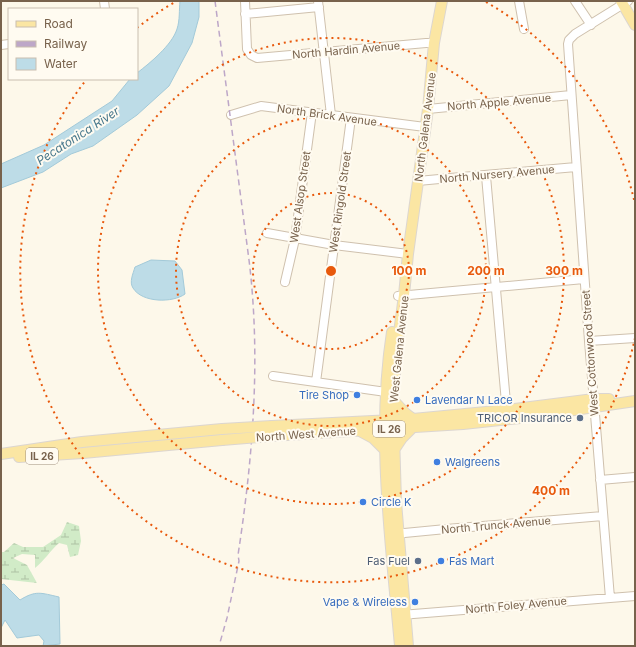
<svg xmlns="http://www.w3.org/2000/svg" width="636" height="647" font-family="Inter,sans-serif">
	<defs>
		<pattern id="wetland-marsh" width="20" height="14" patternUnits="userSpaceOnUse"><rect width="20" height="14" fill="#d1ebc7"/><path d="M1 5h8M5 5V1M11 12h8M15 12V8" fill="none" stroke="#aec2a4"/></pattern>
	</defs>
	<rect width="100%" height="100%" fill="#fdf8ea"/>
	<path fill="url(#wetland-marsh)" d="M 67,522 L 79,526 L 81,541 L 78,555 L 70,557 L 67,545 L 59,543 C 50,551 44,561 35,568 L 35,555 L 22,554 L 13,558 L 27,565 L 37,583 L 1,579 L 1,552 L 4,552 L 14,543 L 23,547 L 43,547 L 61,535 Z"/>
	<path fill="#bddce7" stroke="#a3cad9" d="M 180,1 L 199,1 L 199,17 L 192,43 L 169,86 L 137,115 L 93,146 L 71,154 L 43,172 L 1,188 L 1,164 L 44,145 L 112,101 L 130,79 L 137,79 L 137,73 C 150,63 172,45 177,29 C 180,20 179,10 180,1 Z
		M 151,260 L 175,261 L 182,270 L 185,294 C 173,303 142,303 133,288 C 129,282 133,274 135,267 Z
		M 4,584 L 20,600 C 36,590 41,593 59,597 L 60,644 L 43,646 L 44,641 L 39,635 L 17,638 L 5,620 L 1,628 L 1,585 Z"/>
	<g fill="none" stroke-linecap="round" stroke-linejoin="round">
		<g stroke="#cfc1ae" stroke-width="10">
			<path id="minor" d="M 104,1 L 105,9
				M 245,1 L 247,49 L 251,55 L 257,58 L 426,43 L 434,43
				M 318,1 L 331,115
				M 519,1 L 524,29
				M 575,1 L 591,25
				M 245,14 L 319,7
				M 1,45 L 9,44
				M 428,109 L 571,95
				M 231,115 L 261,106 L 425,127
				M 486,176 L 507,414
				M 418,181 L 450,178 L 576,167
				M 267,233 L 334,245 L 408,254
				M 285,282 L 295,239 L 312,112
				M 398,296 L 584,279
				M 589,341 L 635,338
				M 273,376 L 386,392
				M 316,382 L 351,118
				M 600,480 L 635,477
				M 394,534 L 446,529 L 603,516
				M 610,598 L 589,341 L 568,44 L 569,40 L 575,34 L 628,1
				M 401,615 L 635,596"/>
		</g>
		<g stroke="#dcd6d0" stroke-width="12">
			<path id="major" d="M 621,1 L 635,25
				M 392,332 C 376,434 391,544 400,646
				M 393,400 L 405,413 L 413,419
				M 272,426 L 413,419 L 507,410 L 594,399 L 609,399
				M 360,431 L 373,438 L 386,451
				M 271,436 L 463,424 L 520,418 L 635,401
				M 394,450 L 402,438 L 413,427
				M 1,454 L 82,442 L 222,429
				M 19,457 L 83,453 L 222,440
				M 408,646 L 396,502 L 393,400 L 397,348 L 404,295 L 408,254 L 428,109 L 434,43 L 442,1"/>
		</g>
		<use href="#minor" stroke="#fff" stroke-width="8"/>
		<use href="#major" stroke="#fbe6a3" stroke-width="10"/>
		<path stroke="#bda7c8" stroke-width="1.5" stroke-dasharray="6 4" stroke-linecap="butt" d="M 215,1 L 249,260 C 261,358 253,457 238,555 L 239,561 L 227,618 L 219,646"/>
		<g stroke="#dcd6d0" stroke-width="12" stroke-linecap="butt">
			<path id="major-bridge" d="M 222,429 L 272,426
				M 222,440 L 271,436"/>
		</g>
		<use href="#major-bridge" stroke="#fbe6a3" stroke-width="10"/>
	</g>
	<g fill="none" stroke="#e8590c" stroke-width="2" stroke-dasharray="2 4">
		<circle cx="331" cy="271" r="78"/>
		<circle cx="331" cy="271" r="155"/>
		<circle cx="331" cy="271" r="233"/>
		<path d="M635 338A311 311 0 1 1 86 80M137 28A311 311 0 0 1 175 2M486 2A311 311 0 0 1 635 204"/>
	</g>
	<g fill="#3f7fe0" stroke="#fffbf1" stroke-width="1.5">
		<circle cx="357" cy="395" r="4"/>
		<circle cx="417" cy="400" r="4"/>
		<circle cx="437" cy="462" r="4"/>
		<circle cx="363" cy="502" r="4"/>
		<circle cx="441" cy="561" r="4"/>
		<circle cx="415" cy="602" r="4"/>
	</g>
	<g fill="#5c6f8a" stroke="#fffbf1" stroke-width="1.5">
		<circle cx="580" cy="418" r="4"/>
		<circle cx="418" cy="561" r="4"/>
	</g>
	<g text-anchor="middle" stroke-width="4" stroke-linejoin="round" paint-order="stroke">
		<g fill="#fffbf1" stroke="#a0907e" stroke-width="1">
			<rect x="373" y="421" width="32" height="16" rx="3"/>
			<rect x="26" y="448" width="32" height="16" rx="3"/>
		</g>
		<g font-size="10" font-weight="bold" fill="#78624c">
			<text x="389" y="433">IL 26</text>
			<text x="42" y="460">IL 26</text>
		</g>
		<g font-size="11" fill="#78624c" stroke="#fffbf1">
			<text transform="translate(346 50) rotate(-5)" y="4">North Hardin Avenue</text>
			<text transform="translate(499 102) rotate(-5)" y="4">North Apple Avenue</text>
			<text transform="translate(327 115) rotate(8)" y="4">North Brick Avenue</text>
			<text transform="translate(425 127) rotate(-83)" y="4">North Galena Avenue</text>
			<text transform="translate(497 174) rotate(-5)" y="4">North Nursery Avenue</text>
			<text transform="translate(300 197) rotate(-82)" y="4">West Alsop Street</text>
			<text transform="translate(340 202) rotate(-82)" y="4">West Ringold Street</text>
			<text transform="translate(399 349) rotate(-84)" y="4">West Galena Avenue</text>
			<text transform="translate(590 353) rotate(-94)" y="4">West Cottonwood Street</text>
			<text transform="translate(306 434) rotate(-4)" y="4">North West Avenue</text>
			<text transform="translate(496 525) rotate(-5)" y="4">North Trunck Avenue</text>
			<text transform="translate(516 605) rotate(-5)" y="4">North Foley Avenue</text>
		</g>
		<g font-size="11" fill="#366cbe" stroke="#fffbf1" text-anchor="start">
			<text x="349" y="399" text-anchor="end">Tire Shop</text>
			<text x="425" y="404">Lavendar N Lace</text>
			<text x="445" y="466">Walgreens</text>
			<text x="371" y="506">Circle K</text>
			<text x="449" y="565">Fas Mart</text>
			<text x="407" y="606" text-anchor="end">Vape &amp; Wireless</text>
		</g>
		<g font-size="11" fill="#4e5e75" stroke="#fffbf1" text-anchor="end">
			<text x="572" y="422">TRICOR Insurance</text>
			<text x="410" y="565">Fas Fuel</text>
		</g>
		<g font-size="12" font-style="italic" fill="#45768b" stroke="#fffbf1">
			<text transform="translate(78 136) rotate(-33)" y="4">Pecatonica River</text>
		</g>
	</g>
	<circle cx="331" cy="271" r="6" fill="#e8590c" stroke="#fffbf1" stroke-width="2"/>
	<g font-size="12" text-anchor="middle" font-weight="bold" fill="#e8590c" stroke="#fffbf1" stroke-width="4" stroke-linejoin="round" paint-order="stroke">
		<text x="409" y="275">100 m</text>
		<text x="486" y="275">200 m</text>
		<text x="564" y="275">300 m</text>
		<text x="551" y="495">400 m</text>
	</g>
	<rect width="636" height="647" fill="none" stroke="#78624c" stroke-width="4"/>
	<rect x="8" y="8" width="130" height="72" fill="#fffbf1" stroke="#c9beaf"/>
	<rect x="16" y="21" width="20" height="6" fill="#fbe6a3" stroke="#c9beaf"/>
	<text x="44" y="28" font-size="12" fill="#78624c">Road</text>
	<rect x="16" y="41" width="20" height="6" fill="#bda7c8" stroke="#c9beaf"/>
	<text x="44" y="48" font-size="12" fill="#78624c">Railway</text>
	<rect x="16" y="58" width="20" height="12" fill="#bddce7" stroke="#c9beaf"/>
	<text x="44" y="68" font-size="12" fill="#78624c">Water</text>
</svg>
